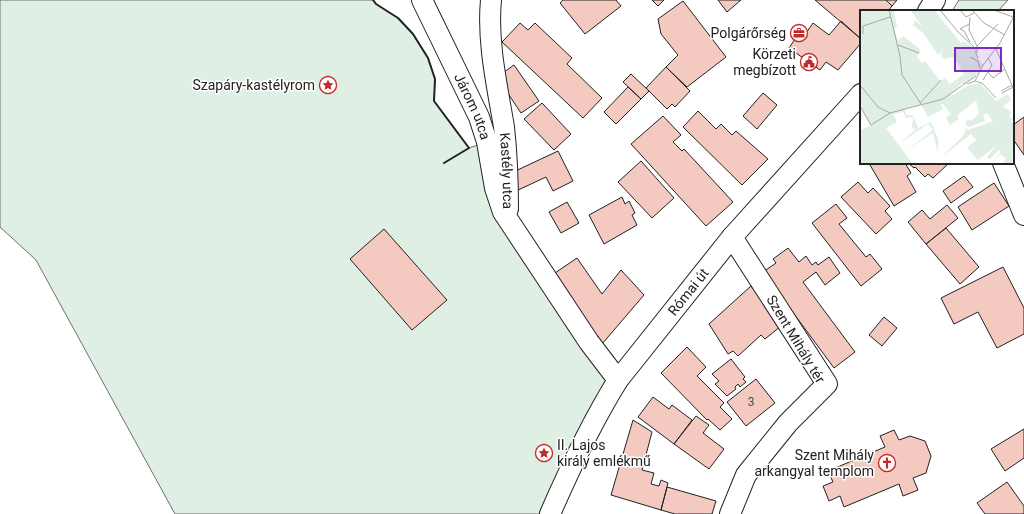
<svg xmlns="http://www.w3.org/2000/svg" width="1024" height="514" font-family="Roboto,sans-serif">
	<rect width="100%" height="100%" fill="#fff"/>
	<path fill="#e0efe3" stroke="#6f6f6f" d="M 0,0 L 373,0 L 376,4 L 398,18 L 413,34 L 428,58 L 435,79 L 434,101 L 469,148 L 487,142 L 495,188 L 618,380 L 550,514 L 175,514 L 36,260 L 0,227 Z
		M 959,0 L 1008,0 L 998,11 L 952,11 Z"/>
	<path fill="#f3c9c0" stroke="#222" d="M 563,0 L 616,0 L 621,6 L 585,34 L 560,3 Z
		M 652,0 L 664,0 L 658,6 Z
		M 718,0 L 741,0 L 727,12 Z
		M 815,0 L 886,0 L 892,6 L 888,11 L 861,11 L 861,39 Z
		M 886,0 L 897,0 L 892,6 Z
		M 683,1 L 726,57 L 687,87 L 666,67 L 678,55 L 661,34 L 658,19 Z
		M 841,21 L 861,39 L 861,43 L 838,70 L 826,62 L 820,70 L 789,48 L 799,33 L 804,36 L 813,23 L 829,35 Z
		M 520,23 L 528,30 L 535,23 L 572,58 L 567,64 L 602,98 L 583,118 L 502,42 Z
		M 514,65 L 539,101 L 521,113 L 497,77 Z
		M 666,67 L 690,91 L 675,107 L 672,104 L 667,109 L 646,88 Z
		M 631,74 L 649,91 L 641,99 L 623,82 Z
		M 628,87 L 641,99 L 616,124 L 604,112 Z
		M 763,93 L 777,105 L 757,129 L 743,116 Z
		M 542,103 L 571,134 L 554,150 L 524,119 Z
		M 698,111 L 716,129 L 721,124 L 732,135 L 736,131 L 768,159 L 742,185 L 683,127 Z
		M 663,116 L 681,135 L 673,142 L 682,151 L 684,149 L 733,202 L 706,226 L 631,144 Z
		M 1024,117 L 1024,155 L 1013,139 L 1013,125 Z
		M 558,151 L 573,181 L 553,191 L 546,177 L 516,191 L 509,174 Z
		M 641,161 L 674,198 L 652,218 L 618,182 Z
		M 873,163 L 905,163 L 911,173 L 907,176 L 916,192 L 894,206 L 870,165 Z
		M 908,163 L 949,163 L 933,178 L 928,174 L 925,177 L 915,167 L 914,168 Z
		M 964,176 L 973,187 L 951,203 L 943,191 Z
		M 858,182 L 868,193 L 873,188 L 890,206 L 885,211 L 892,219 L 876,234 L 841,197 Z
		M 994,183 L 1009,206 L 972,230 L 958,207 Z
		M 622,197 L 625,204 L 629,201 L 635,213 L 632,215 L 637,225 L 604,244 L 589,215 Z
		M 567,202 L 579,223 L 561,233 L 549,212 Z
		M 836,204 L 847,218 L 839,224 L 866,257 L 870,254 L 882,269 L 861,286 L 812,223 Z
		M 947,205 L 958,218 L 926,244 L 908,222 L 922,210 L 930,219 Z
		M 946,228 L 979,267 L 960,284 L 926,244 Z
		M 384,229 L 447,300 L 412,330 L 350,259 Z
		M 788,248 L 799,262 L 806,256 L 812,265 L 816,262 L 818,265 L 829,257 L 840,273 L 825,285 L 816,272 L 803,282 L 855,352 L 834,368 L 763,272 L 776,263 L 773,259 Z
		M 577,258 L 602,294 L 621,270 L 644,295 L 602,344 L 552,275 Z
		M 1003,267 L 1024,308 L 1024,334 L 997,348 L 978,312 L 954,324 L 941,298 Z
		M 751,286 L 781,326 L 765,339 L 761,335 L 738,356 L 733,351 L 728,354 L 709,324 Z
		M 884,317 L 897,328 L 882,346 L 869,335 Z
		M 687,347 L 706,367 L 697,376 L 724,403 L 720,407 L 732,419 L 720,430 L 708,419 L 707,420 L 661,373 Z
		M 731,359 L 745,377 L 743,379 L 746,382 L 740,387 L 738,384 L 735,387 L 736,389 L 727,396 L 715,384 L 719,381 L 712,374 Z
		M 756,379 L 775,403 L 746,426 L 727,402 Z
		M 653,397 L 669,409 L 672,405 L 692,420 L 674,444 L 638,417 Z
		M 696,416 L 709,425 L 703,433 L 724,449 L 709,469 L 674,444 Z
		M 633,420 L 652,432 L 642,470 L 654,473 L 651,484 L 659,486 L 661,480 L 668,483 L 661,510 L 611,495 Z
		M 1024,429 L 1024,458 L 1005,471 L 991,449 Z
		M 894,430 L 899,440 L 910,436 L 925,441 L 931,456 L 926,473 L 913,478 L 918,490 L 903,496 L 899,484 L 844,507 L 840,496 L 829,501 L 823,486 L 833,482 L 828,471 L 885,447 L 880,436 Z
		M 1007,482 L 1024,506 L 1024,514 L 985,514 L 977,503 Z
		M 667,487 L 716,501 L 712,514 L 675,514 L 661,510 Z"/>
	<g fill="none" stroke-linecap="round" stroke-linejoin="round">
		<g stroke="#222" stroke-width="22">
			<g id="street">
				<path id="s1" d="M 422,0 L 479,117 L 487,142 L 495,188 L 503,212 L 589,342 L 618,380"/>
				<path id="s2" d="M 491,0 C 487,42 497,85 504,127 C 507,154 508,182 508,209"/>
				<path d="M 928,11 L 935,0"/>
				<path d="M 1003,163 L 1024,215"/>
				<path id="s3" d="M 550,514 C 570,468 592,422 618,380 L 732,237 L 861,94"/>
				<path d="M 730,514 L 746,475 L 788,423 L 827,384 L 732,237"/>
			</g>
		</g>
		<use href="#street" stroke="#fff" stroke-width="20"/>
		<path stroke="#222" stroke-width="2" d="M 373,0 L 376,4 L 398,18 L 413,34 L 428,58 L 435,79 L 434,101 L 469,148 L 444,163"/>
	</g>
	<defs>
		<g id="office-ring" transform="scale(0.9)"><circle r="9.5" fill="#fff" stroke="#c62828" stroke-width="1.5"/><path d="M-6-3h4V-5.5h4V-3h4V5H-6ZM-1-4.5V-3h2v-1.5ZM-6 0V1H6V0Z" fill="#c62828"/></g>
		<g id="civic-ring" transform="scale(0.9)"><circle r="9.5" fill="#fff" stroke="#c62828" stroke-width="1.5"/><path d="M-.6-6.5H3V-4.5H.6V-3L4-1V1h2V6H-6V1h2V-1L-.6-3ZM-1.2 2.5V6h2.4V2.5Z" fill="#c62828"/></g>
		<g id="sight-ring" transform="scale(0.9)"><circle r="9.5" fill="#fff" stroke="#c62828" stroke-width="1.5"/><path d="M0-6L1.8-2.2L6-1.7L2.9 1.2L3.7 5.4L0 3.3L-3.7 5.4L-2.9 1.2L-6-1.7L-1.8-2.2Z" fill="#c62828"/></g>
		<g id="church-ring" transform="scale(0.9)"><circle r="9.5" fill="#fff" stroke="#c62828" stroke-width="1.5"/><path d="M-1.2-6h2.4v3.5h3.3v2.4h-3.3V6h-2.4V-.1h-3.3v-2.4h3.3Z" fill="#c62828"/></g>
	</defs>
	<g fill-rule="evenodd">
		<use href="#office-ring" x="799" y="33"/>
		<use href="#civic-ring" x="809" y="62"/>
		<use href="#sight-ring" x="328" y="85"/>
		<use href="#sight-ring" x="544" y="453"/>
		<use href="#church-ring" x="887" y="463"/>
	</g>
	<g text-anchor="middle" stroke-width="3" stroke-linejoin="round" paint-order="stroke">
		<g font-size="12" fill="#564c4a">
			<text x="751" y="406">3</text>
		</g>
		<g font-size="14" fill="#222" stroke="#fff" text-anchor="end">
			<text x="786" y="38">Polgárőrség</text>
			<text x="796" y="59">Körzeti<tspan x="796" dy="16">megbízott</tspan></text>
			<text x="315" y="90">Szapáry-kastélyrom</text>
			<text x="557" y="450" text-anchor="start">II. Lajos<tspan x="557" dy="16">király emlékmű</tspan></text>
			<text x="874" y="460">Szent Mihály<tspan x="874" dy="16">arkangyal templom</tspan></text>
		</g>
		<g font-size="14" fill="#222" stroke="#fff">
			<text dy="5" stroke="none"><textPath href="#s1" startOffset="118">Járom utca</textPath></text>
			<text dy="5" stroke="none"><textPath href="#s2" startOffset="172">Kastély utca</textPath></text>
			<text dy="5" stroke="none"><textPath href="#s3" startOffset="263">Római út</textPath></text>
			<text transform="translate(796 339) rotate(59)" y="5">Szent Mihály tér</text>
		</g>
	</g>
	<g transform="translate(860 10)">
		<rect width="154" height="154" fill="#fff"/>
		<path d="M 0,0 L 34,0 L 37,17 L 34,18 L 38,31 L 43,26 L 61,40 L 57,47 L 62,53 L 65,51 L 80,71 L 85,68 L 90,74 L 104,64 L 94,47 L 84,49 L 81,46 L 82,41 L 78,45 L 64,24 L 53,15 L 55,10 L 63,17 L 50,0 L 74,0 L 101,33 L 104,31 L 110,35 L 123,55 L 116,66 L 104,75 L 102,73 L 90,85 L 93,85 L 107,76 L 120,73 L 136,91 L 148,84 L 151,91 L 143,96 L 151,102 L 149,108 L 154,107 L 151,111 L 154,115 L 152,154 L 143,154 L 146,148 L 141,144 L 132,152 L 141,142 L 139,140 L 130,149 L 127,147 L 136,136 L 118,150 L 107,138 L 116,130 L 111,124 L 80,148 L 103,126 L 106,118 L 108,120 L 133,111 L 127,103 L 123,105 L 125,111 L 109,117 L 106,115 L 105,112 L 109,109 L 111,111 L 119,104 L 116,90 L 97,106 L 99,109 L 90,115 L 86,108 L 91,104 L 83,94 L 81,94 L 83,99 L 68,107 L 61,95 L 45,99 L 46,105 L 53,105 L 58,118 L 71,112 L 78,129 L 78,143 L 73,123 L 46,141 L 73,120 L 68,114 L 40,133 L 56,119 L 52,118 L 53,107 L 46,108 L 43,102 L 33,104 L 37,112 L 26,118 L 53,154 L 0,154 L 0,121 L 10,115 L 0,97 Z" fill="#e0efe3"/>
		<path fill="none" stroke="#a7a7a7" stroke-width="1" d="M 29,0 L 40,46 L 42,65 L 61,94M 80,0 L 98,22 L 113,36 L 118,48M 100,0 L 106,7 L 114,3M 112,0 L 124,13 L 145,25M 134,0 L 153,7M 110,7 L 109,20 L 117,36 L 117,43M 109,14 L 100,19 L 104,21 L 110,32M 3,24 L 3,16 L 30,7M 38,35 L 59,43M 117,36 L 138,14M 136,39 L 154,80M 110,47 L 118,51 L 120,58M 128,62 L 133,68 L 145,59M 123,70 L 132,55 L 128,48M 115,71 L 123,55 L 140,33 L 154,6M 107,74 L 115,71 L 122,73 L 136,88M 0,75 L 18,97 L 30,103M 141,81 L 152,75M 142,83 L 153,77M 60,93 L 81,70M 0,96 L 11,115 L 30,103 L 83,89 L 116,66"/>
		<path fill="#7b2cbf" fill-opacity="0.15" stroke="#7b2cbf" stroke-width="2" d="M 95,38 L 141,38 L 141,61 L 95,61 Z"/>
		<rect width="154" height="154" fill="none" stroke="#222" stroke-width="2"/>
	</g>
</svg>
